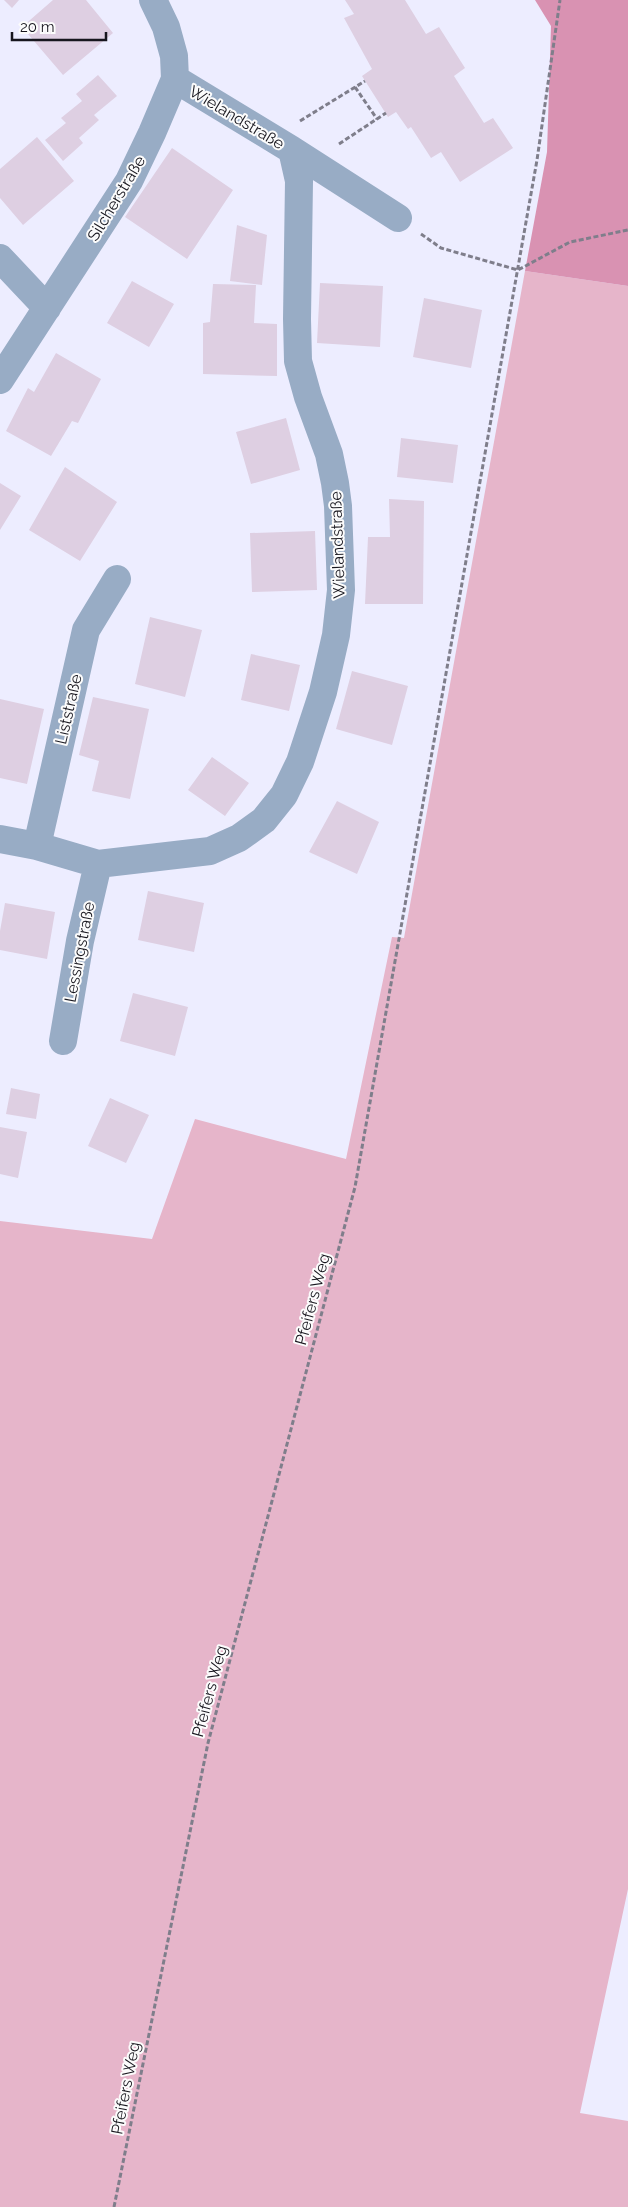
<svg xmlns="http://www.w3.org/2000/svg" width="628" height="2207" font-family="Raleway,sans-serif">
	<rect width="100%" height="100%" fill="#ededff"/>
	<path fill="#e6b5ca" d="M 525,271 L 628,286 L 628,1889 L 580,2113 L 628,2121 L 628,2207 L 0,2207 L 0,1221 L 152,1239 L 195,1119 L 346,1159 L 392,937 L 404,938 Z"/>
	<path fill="#d992b2" d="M 535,0 L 628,0 L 628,286 L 525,271 L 547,152 L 551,26 Z"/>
	<path fill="#decfe2" d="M 4,0 L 19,0 L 12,8 Z
		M 53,0 L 86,0 L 113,33 L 63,75 L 22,27 Z
		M 345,0 L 405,0 L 426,34 L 439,27 L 465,68 L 454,76 L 484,123 L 493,118 L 513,148 L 460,182 L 441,152 L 431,158 L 411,127 L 408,129 L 396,112 L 388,117 L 362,76 L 372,69 L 344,18 L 354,14 Z
		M 98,75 L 117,96 L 94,115 L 99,120 L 79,138 L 83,143 L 63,161 L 45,140 L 66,123 L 61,118 L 82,101 L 76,94 Z
		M 37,137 L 74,181 L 23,225 L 0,198 L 0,169 Z
		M 172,148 L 233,190 L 187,259 L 125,217 Z
		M 237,225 L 267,235 L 262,285 L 230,281 Z
		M 132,281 L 174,304 L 149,347 L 107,323 Z
		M 320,283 L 383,286 L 380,347 L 317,343 Z
		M 213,284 L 256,285 L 254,323 L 277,324 L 277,376 L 203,374 L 203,323 L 210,322 Z
		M 424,298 L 482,310 L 471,368 L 413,357 Z
		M 56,353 L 101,379 L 78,423 L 72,421 L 51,456 L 6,431 L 28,388 L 34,392 Z
		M 286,418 L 300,470 L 251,484 L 236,432 Z
		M 401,438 L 458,445 L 453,483 L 397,477 Z
		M 65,467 L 117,502 L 80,561 L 29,530 Z
		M 0,483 L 21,496 L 0,530 Z
		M 389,499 L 424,501 L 423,604 L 365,604 L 368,537 L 390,537 Z
		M 315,531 L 317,590 L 252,592 L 250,533 Z
		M 150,617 L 202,630 L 185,697 L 135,684 Z
		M 251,654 L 300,665 L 289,711 L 241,700 Z
		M 352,671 L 408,686 L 392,745 L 336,729 Z
		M 93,697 L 149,709 L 130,799 L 92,791 L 99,761 L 79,755 Z
		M 0,699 L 44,709 L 27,784 L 0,778 Z
		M 212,757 L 249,783 L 225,816 L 188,790 Z
		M 337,801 L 379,822 L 357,874 L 309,852 Z
		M 148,891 L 204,903 L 194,952 L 138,940 Z
		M 5,903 L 55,912 L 47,959 L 0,950 L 0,931 Z
		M 133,993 L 188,1007 L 175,1056 L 120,1041 Z
		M 11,1088 L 40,1094 L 36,1119 L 6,1114 Z
		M 110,1098 L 149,1115 L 126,1163 L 88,1146 Z
		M 0,1127 L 27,1132 L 18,1178 L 0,1174 Z"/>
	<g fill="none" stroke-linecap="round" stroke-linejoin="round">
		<path stroke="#7f7e8b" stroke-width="3" stroke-dasharray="5 2.5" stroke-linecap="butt" d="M 355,87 L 377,119
			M 300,121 L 365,81
			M 339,144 L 386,113
			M 421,234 L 441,248 L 518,270 L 570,242 L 628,230
			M 114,2207 L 208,1743 L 355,1187 L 537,160 L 560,0"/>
		<path stroke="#98acc5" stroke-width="28" d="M 292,150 L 398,218
			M 0,258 L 47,308
			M 0,380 L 129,181 L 152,133 L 175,79 L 174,56 L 166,27 L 153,0
			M 0,839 L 37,846 L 98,864 L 210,851 L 239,838 L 264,820 L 284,795 L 300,762 L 323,692 L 336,635 L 341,590 L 338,506 L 335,483 L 329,454 L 308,397 L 298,361 L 297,319 L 299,181 L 292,150 L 175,79
			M 37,846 L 86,630 L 117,579
			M 63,1041 L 80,941 L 98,864"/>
	</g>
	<g text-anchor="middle" stroke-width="4" stroke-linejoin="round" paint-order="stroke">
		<g font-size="16" fill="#17161e" stroke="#fcfcfc">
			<text transform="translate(237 117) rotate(31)" y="6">Wielandstraße</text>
			<text transform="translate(116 198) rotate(-59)" y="6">Silcherstraße</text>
			<text transform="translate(337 545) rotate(-92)" y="6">Wielandstraße</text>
			<text transform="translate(68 709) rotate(-77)" y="6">Liststraße</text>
			<text transform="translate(79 952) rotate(-79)" y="6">Lessingstraße</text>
			<text transform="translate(312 1299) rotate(-75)" y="6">Pfeifers Weg</text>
			<text transform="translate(209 1691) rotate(-75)" y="6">Pfeifers Weg</text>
			<text transform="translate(125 2088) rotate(-79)" y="6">Pfeifers Weg</text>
		</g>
	</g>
	<path d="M12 32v8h94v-8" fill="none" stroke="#17161e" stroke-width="2.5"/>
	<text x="20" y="32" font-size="15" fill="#17161e" stroke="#fcfcfc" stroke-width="4" paint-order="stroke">20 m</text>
</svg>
